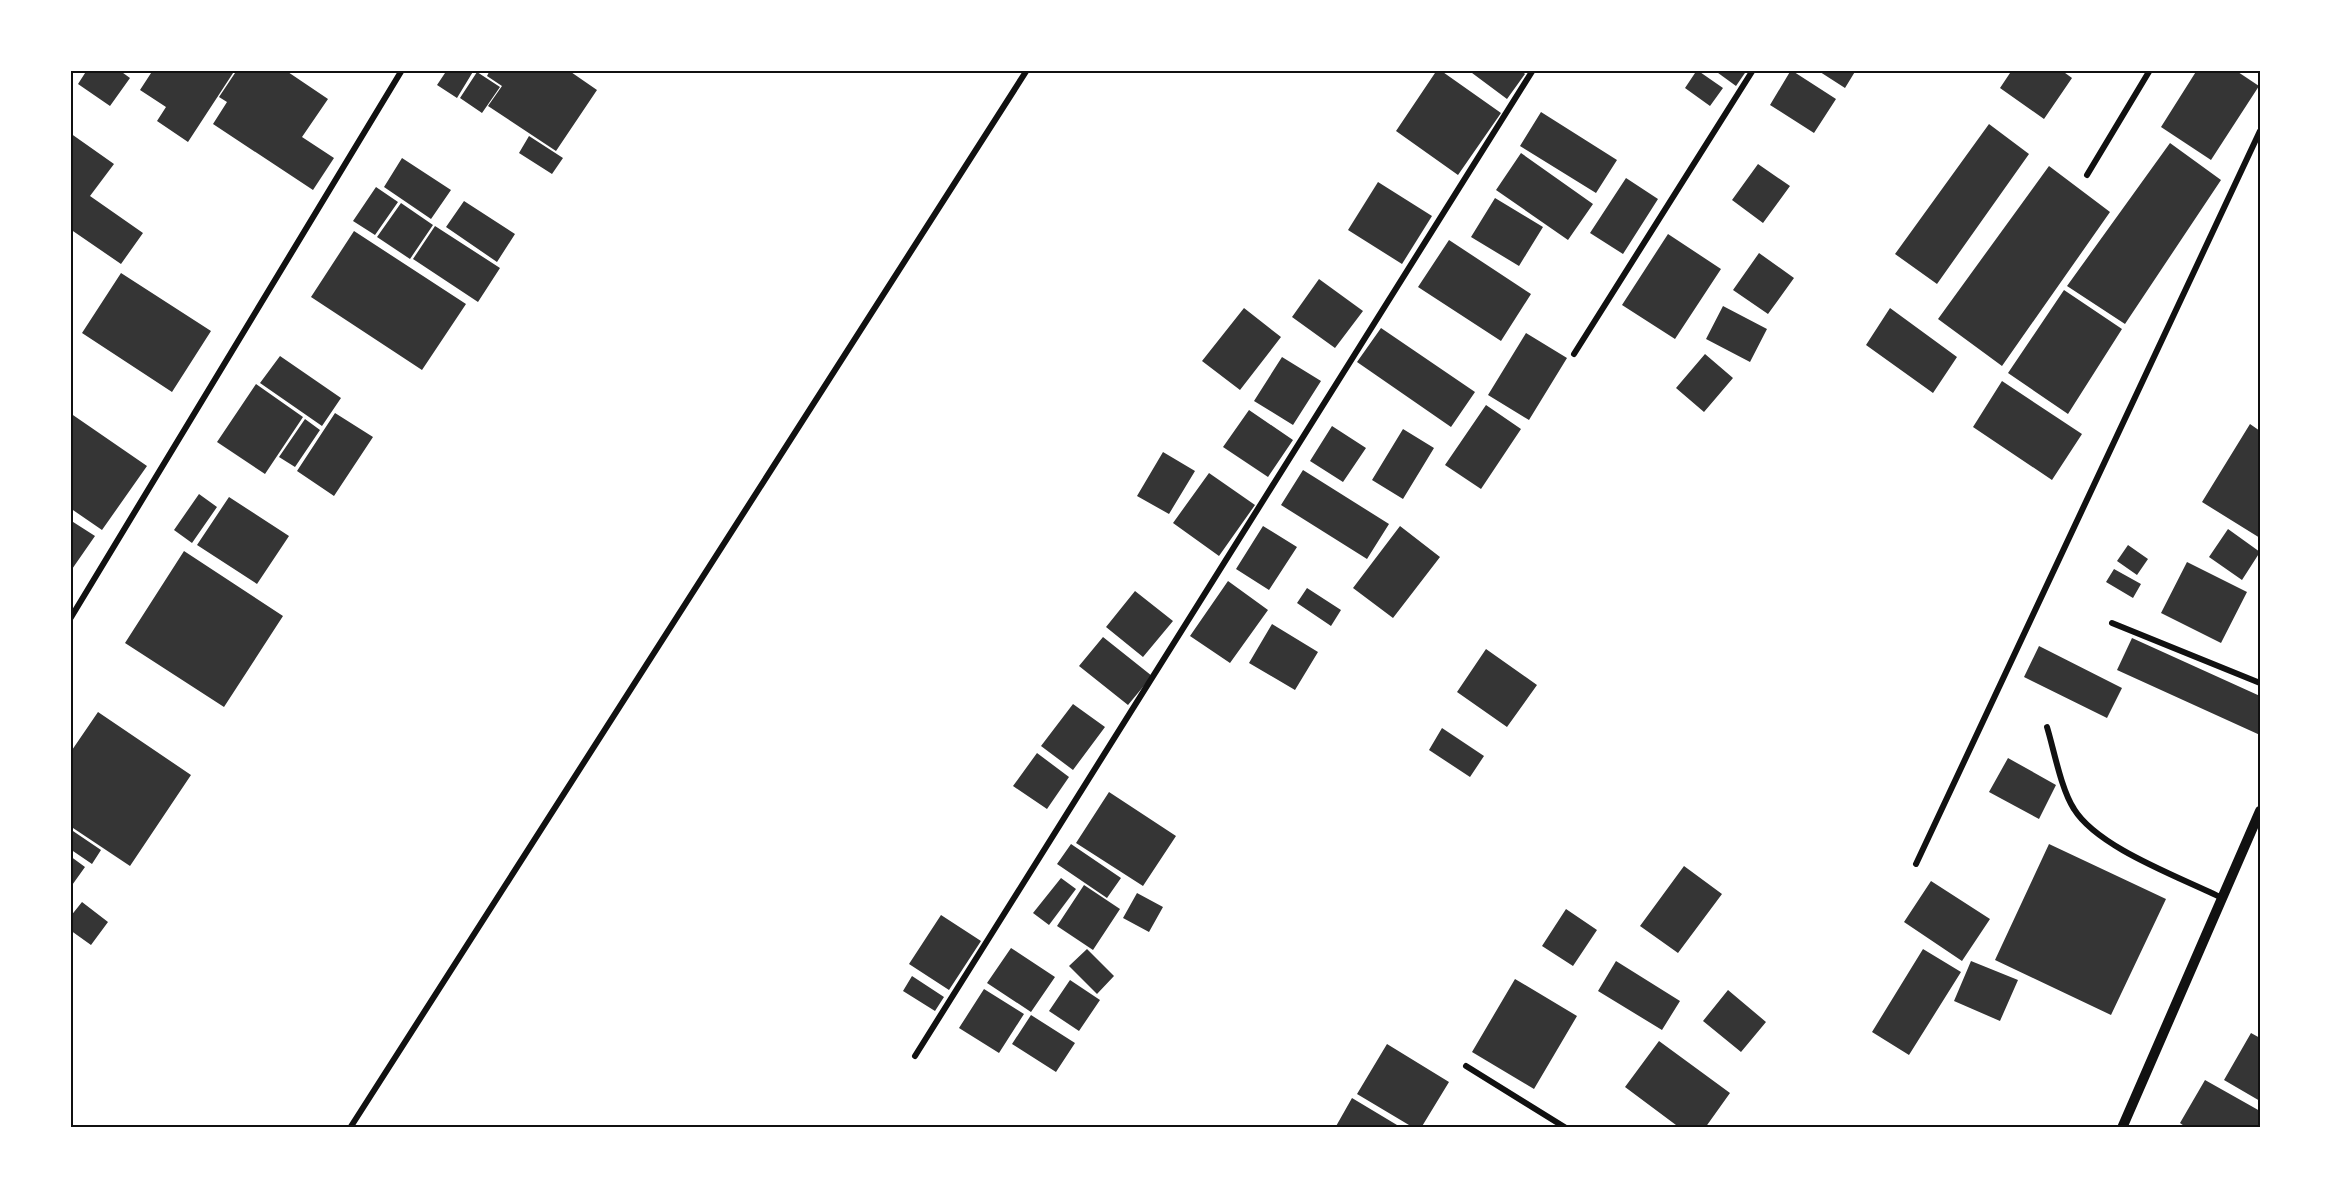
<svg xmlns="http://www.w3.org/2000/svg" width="2331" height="1198" font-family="'Golos Text',sans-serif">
	<rect width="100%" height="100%" fill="#fff"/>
	<path fill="#353535" d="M 87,70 L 119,70 L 130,78 L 110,106 L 78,84 Z
		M 153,70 L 235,70 L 188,142 L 157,121 L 166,107 L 140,90 Z
		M 237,70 L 285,70 L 328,99 L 302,137 L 334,158 L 313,190 L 213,124 L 227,102 L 219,97 Z
		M 447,70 L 474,70 L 457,98 L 437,85 Z
		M 490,70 L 568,70 L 597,90 L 556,151 L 488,106 L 502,86 L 487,76 Z
		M 1437,70 L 1440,70 L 1501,113 L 1458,175 L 1396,131 Z
		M 1468,70 L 1521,70 L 1525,74 L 1507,99 Z
		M 1697,70 L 1723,88 L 1710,106 L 1685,88 Z
		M 1714,70 L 1747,70 L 1736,86 Z
		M 1791,70 L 1836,99 L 1814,133 L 1770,105 Z
		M 1817,70 L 1856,70 L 1845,88 Z
		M 2012,70 L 2061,70 L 2072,78 L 2044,119 L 2000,88 Z
		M 2197,70 L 2235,70 L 2259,86 L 2211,160 L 2161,127 Z
		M 477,72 L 500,87 L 482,113 L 460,98 Z
		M 1541,112 L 1617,160 L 1596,193 L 1520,146 Z
		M 1989,124 L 2029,154 L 1937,284 L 1895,254 Z
		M 70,133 L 114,164 L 90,196 L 143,233 L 121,264 L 70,229 Z
		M 529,136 L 563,158 L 552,174 L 519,153 Z
		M 2170,143 L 2221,180 L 2125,324 L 2067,286 Z
		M 1521,153 L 1593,204 L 1568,240 L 1496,190 Z
		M 402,158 L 451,190 L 431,219 L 384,187 Z
		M 1758,164 L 1790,186 L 1763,223 L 1732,200 Z
		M 2049,166 L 2110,212 L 2002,366 L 1938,319 Z
		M 1626,178 L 1658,199 L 1623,254 L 1590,233 Z
		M 1378,182 L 1432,216 L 1402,264 L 1348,230 Z
		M 376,187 L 398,202 L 375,235 L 353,221 Z
		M 1495,198 L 1543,227 L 1519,266 L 1471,237 Z
		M 464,201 L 515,234 L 497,262 L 446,227 Z
		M 401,203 L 433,225 L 410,259 L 377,237 Z
		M 435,226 L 500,268 L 478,302 L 413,259 Z
		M 354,231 L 466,304 L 422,370 L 311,297 Z
		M 1668,234 L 1721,269 L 1675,339 L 1622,305 Z
		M 1449,240 L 1531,294 L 1501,341 L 1418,287 Z
		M 1759,253 L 1794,278 L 1768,314 L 1733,290 Z
		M 121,273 L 211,331 L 172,392 L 82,333 Z
		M 1319,279 L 1363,311 L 1335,348 L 1292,317 Z
		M 2064,290 L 2122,329 L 2068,414 L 2008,373 Z
		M 1723,306 L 1767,329 L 1750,362 L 1706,339 Z
		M 1244,308 L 1281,337 L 1240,390 L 1202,361 Z
		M 1890,308 L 1957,357 L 1933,393 L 1866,345 Z
		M 1381,328 L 1475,392 L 1451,427 L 1357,362 Z
		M 1526,333 L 1567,358 L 1529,420 L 1488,395 Z
		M 1705,354 L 1733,378 L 1704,412 L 1676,388 Z
		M 280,356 L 341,398 L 322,426 L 260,383 Z
		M 1282,357 L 1321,381 L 1293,425 L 1254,401 Z
		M 2002,381 L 2082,434 L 2052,480 L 1973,427 Z
		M 256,384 L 303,417 L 265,474 L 217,442 Z
		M 1486,405 L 1521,429 L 1481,489 L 1445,465 Z
		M 1249,410 L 1293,440 L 1268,477 L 1223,447 Z
		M 70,413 L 147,466 L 102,530 L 70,508 Z
		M 335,413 L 373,437 L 334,496 L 297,471 Z
		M 305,419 L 320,430 L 295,467 L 279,457 Z
		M 2250,424 L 2260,431 L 2260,538 L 2202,502 Z
		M 1332,426 L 1366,448 L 1343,482 L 1310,461 Z
		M 1403,429 L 1434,448 L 1403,499 L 1372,480 Z
		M 1163,452 L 1195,471 L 1169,514 L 1137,496 Z
		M 1303,470 L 1389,524 L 1367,559 L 1281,505 Z
		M 1209,473 L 1255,505 L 1219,556 L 1173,523 Z
		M 199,494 L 217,507 L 192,543 L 174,530 Z
		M 229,497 L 289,536 L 257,584 L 197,545 Z
		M 70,520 L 95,536 L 70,572 Z
		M 1263,526 L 1297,547 L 1269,590 L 1236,569 Z
		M 1400,526 L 1440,557 L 1393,618 L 1353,588 Z
		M 2228,529 L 2260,552 L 2242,580 L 2209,557 Z
		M 2128,545 L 2148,559 L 2137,575 L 2117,561 Z
		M 184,551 L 283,616 L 224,707 L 125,643 Z
		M 2187,562 L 2247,592 L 2221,643 L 2161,613 Z
		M 2114,569 L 2141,584 L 2133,598 L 2106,582 Z
		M 1228,581 L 1268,610 L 1230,663 L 1190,636 Z
		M 1307,588 L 1341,610 L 1331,626 L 1297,603 Z
		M 1135,591 L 1173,621 L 1143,657 L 1106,627 Z
		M 1272,624 L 1318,652 L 1295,690 L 1249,663 Z
		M 1103,637 L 1152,676 L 1128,705 L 1079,666 Z
		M 2132,638 L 2260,696 L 2260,735 L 2117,670 Z
		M 2039,646 L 2122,688 L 2107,718 L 2024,677 Z
		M 1486,649 L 1537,685 L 1507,727 L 1457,692 Z
		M 1073,704 L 1105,727 L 1073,770 L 1041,746 Z
		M 98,712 L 191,775 L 130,866 L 70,826 L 70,753 Z
		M 1442,728 L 1484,756 L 1470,777 L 1429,750 Z
		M 1037,753 L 1069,777 L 1047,809 L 1013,786 Z
		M 2008,758 L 2056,785 L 2039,819 L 1989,792 Z
		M 1109,792 L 1176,836 L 1143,886 L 1076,843 Z
		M 70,829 L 101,850 L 92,864 L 70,849 Z
		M 1071,844 L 1121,878 L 1107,898 L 1057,864 Z
		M 2049,844 L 2166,899 L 2111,1015 L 1995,960 Z
		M 70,856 L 85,867 L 70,888 Z
		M 1684,866 L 1722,894 L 1678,953 L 1640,926 Z
		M 1061,878 L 1076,889 L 1049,925 L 1033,913 Z
		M 1931,881 L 1990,919 L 1962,961 L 1904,922 Z
		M 1084,885 L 1120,909 L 1093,950 L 1057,926 Z
		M 1137,893 L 1163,907 L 1149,932 L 1123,918 Z
		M 82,902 L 108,922 L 91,945 L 70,930 L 70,917 Z
		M 1566,909 L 1597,930 L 1573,966 L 1542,946 Z
		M 941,915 L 981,941 L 949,990 L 909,964 Z
		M 1011,948 L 1055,977 L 1031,1012 L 987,983 Z
		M 1087,949 L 1114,976 L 1097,994 L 1069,966 Z
		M 1923,949 L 1961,972 L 1909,1055 L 1872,1032 Z
		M 1616,961 L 1680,1001 L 1662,1030 L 1598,991 Z
		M 1971,961 L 2018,980 L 2000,1021 L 1954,1001 Z
		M 912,976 L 944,997 L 935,1011 L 903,991 Z
		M 1515,979 L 1577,1016 L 1534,1089 L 1472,1052 Z
		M 1070,980 L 1100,1000 L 1079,1031 L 1049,1011 Z
		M 984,989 L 1024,1014 L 999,1053 L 959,1028 Z
		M 1728,990 L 1766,1022 L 1741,1052 L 1703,1021 Z
		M 1031,1015 L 1075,1043 L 1056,1072 L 1012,1044 Z
		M 2251,1033 L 2260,1038 L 2260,1101 L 2224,1080 Z
		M 1659,1041 L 1730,1093 L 1705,1128 L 1680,1128 L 1625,1087 Z
		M 1387,1044 L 1449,1082 L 1421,1128 L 1414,1128 L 1357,1094 Z
		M 2205,1080 L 2260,1111 L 2260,1128 L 2187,1128 L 2180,1123 Z
		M 1352,1098 L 1402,1128 L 1335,1128 Z"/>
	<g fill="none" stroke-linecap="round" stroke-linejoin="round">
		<path stroke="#111" stroke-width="6" d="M 2087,175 L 2150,70
			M 1574,354 L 1753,70
			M 70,619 L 402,70
			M 2112,623 L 2260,683
			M 2047,727 C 2054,750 2061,789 2074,809 C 2098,848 2180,877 2222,898
			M 1916,864 L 2260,131
			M 915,1056 L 1533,70
			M 1466,1066 L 1566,1128
			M 350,1128 L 1027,70"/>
		<path stroke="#111" stroke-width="10" d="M 2122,1128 L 2260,811"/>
	</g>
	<rect width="2331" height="1198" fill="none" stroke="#ffffff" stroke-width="144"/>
	<rect x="72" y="72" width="2187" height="1054" fill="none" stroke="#111" stroke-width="2"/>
</svg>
